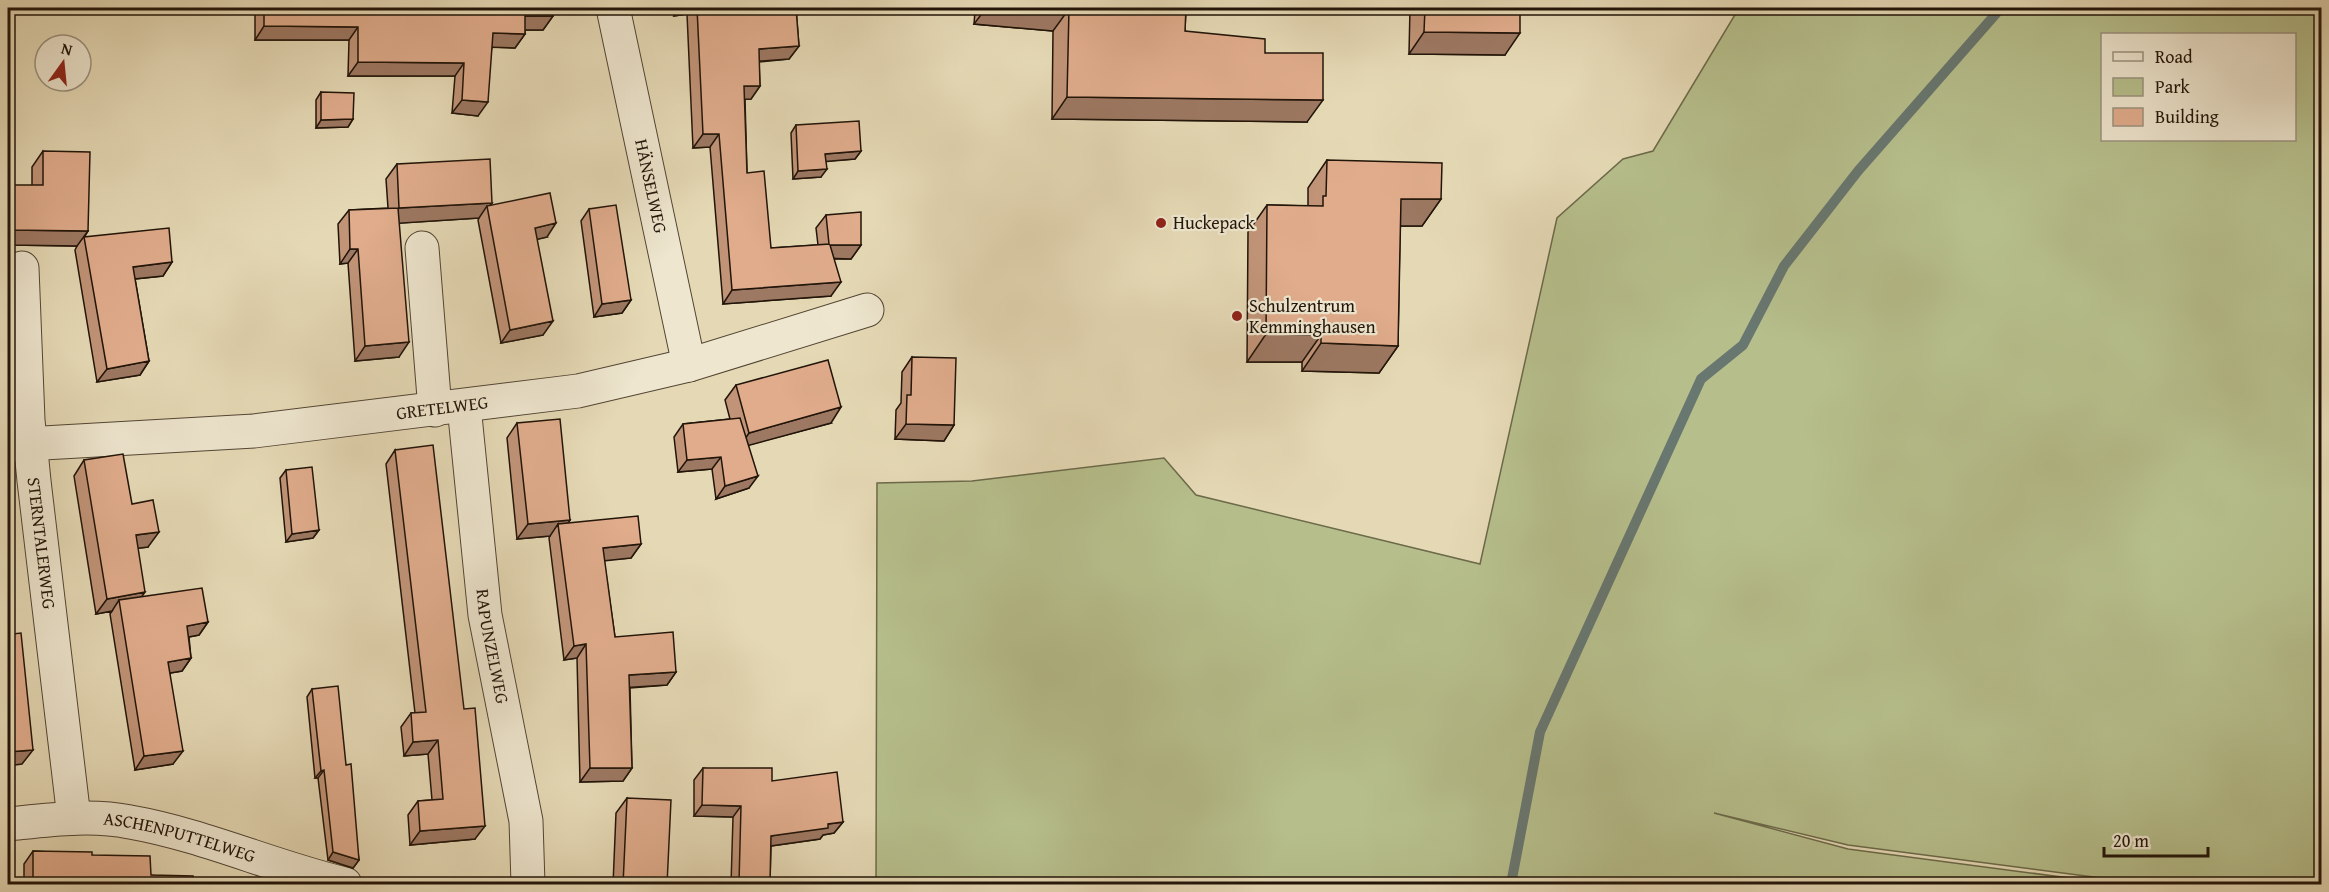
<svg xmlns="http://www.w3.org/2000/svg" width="2329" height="892" font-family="'Gentium Book Plus',serif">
	<rect width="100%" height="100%" fill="#e5d9b5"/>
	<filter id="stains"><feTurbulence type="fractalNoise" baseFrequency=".00333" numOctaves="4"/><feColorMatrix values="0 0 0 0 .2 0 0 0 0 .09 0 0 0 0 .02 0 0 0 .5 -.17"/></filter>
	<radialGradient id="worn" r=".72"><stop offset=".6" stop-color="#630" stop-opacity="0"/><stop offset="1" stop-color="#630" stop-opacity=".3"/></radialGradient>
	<path fill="#b6bf8c" stroke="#6c6a4a" stroke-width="1.5" fill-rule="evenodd" d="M 1739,8 L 2321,8 L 2321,884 L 2147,884 L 1848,845 L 1714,813 L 1848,849 L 2115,884 L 876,884 L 877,483 L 972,481 L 1164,458 L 1196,495 L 1480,564 L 1557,218 L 1623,159 L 1653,151 ZM 2102,34 L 2294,34 L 2294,140 L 2102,140 Z"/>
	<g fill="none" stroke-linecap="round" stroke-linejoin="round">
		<path stroke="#687770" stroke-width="10" d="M 1511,884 L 1540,732 L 1701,379 L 1743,345 L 1784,266 L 1858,171 L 2001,8"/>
		<g stroke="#524534" stroke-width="35">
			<g id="street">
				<path id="s1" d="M 613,8 L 689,365"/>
				<path d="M 422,248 L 435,410"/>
				<path id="s2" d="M 22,268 L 28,420 L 34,481 L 74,818"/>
				<path id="s3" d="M 464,406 L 485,615 L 526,821 L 528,884"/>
				<path id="s4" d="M 8,445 L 254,431 L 578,391 L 689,365 L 867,310"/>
				<path id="s5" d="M 8,824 C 48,820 90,814 130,822 C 204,835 273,867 345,884"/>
			</g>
		</g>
		<use href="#street" stroke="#eee6cf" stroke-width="33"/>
	</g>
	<path fill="#c19478" stroke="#211409" stroke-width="1.5" d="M 210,8 L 553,8 L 553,16 L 543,30 L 525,30 L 525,34 L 515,48 L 492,47 L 478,116 L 452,113 L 455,76 L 348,76 L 349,40 L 255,40 L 255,11 L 234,11 L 234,8 Z
		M 672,8 L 796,8 L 799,46 L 789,59 L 759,62 L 760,86 L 751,99 L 745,99 L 747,173 L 771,248 L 818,245 L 816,228 L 826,215 L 861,245 L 851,259 L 834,259 L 831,296 L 723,304 L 710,147 L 693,148 L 687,14 L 674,16 Z
		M 918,8 L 1186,8 L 1185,31 L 1265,53 L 1307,122 L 1052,119 L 1053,31 L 974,24 L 975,11 L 918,10 Z
		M 1410,8 L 1520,8 L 1505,55 L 1409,54 Z
		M 321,92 L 353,119 L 348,127 L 316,128 L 316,100 Z
		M 796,125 L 861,151 L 855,159 L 826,161 L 821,177 L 793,179 L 791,133 Z
		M 43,151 L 88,231 L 85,236 L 172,262 L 163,276 L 135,279 L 149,361 L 140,375 L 97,382 L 75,250 L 77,246 L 8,245 L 32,185 L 32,167 Z
		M 1327,160 L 1441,199 L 1422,226 L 1400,226 L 1398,346 L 1379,373 L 1302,371 L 1302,362 L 1247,362 L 1248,232 L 1267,205 L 1308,206 L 1308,188 Z
		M 397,164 L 492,203 L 490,205 L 547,237 L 537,239 L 543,335 L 501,343 L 478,220 L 479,218 L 399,223 L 399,357 L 355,361 L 348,263 L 340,264 L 338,224 L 349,210 L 388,208 L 386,179 Z
		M 589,209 L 631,300 L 622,313 L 594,317 L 581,221 Z
		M 912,357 L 954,425 L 944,441 L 895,439 L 896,410 L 901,403 L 902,372 Z
		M 736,385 L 831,423 L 748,445 L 749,488 L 716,499 L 712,469 L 678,472 L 674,437 L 683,424 L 730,419 L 725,400 Z
		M 517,423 L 570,520 L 568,523 L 641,544 L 631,558 L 604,560 L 615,637 L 676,672 L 667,685 L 630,688 L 632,768 L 623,781 L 580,782 L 577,658 L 564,660 L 549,538 L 550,536 L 517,539 L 507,438 Z
		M 395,450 L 475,839 L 410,845 L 408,815 L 418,801 L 432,800 L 428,754 L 404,756 L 401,727 L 411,713 L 415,713 L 386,464 Z
		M 84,460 L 132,504 L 148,547 L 138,548 L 142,597 L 208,622 L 199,635 L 189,637 L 191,658 L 182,671 L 170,673 L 173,764 L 135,770 L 110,614 L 112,611 L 96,614 L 74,476 Z
		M 286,470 L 319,530 L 313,538 L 286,542 L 280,478 Z
		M 312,689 L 346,765 L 359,860 L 353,868 L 328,860 L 318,778 L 315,778 L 307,697 Z
		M 703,768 L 772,781 L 843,822 L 834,833 L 823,835 L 820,839 L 771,846 L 770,883 L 769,885 L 731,885 L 733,817 L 694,816 L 694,780 Z
		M 627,798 L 667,885 L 613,885 L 616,813 Z
		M 33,851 L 92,855 L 151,875 L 229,885 L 24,885 L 24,864 Z"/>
	<path fill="#9d7862" stroke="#211409" stroke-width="1.5" d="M 237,8 L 257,8 L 255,11 L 234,11 Z
		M 679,8 L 692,8 L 687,14 L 674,16 Z
		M 920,8 L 977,8 L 975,11 L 918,10 Z
		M 986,8 L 1047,8 L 1069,9 L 1053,31 L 974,24 Z
		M 525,16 L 553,16 L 543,30 L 515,30 Z
		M 264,26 L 358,27 L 349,40 L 255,40 Z
		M 1424,32 L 1520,33 L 1505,55 L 1409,54 Z
		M 493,33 L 525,34 L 515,48 L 483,47 Z
		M 799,46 L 789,59 L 749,62 L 759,49 Z
		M 358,62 L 464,63 L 455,76 L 348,76 Z
		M 744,86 L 760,86 L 751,99 L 735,100 Z
		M 1067,97 L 1323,100 L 1307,122 L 1052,119 Z
		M 462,100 L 488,102 L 478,116 L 452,113 Z
		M 353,119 L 348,127 L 316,128 L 321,120 Z
		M 703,134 L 719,134 L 710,147 L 693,148 Z
		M 861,151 L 855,159 L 820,162 L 825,154 Z
		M 827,169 L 821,177 L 793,179 L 798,171 Z
		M 1401,199 L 1441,199 L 1422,226 L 1382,226 Z
		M 492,203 L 488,208 L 487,206 L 479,218 L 388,224 L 399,208 Z
		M 556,223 L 547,237 L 526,242 L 535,228 Z
		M 8,230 L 88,231 L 77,246 L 8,245 Z
		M 830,245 L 861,245 L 851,259 L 821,258 Z
		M 350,249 L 358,249 L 348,263 L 340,264 Z
		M 172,262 L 163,276 L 124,280 L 133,267 Z
		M 841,282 L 831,296 L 723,304 L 732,290 Z
		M 631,300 L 622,313 L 594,317 L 602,304 Z
		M 553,321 L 543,335 L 501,343 L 510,330 Z
		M 1266,334 L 1321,335 L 1302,362 L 1247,362 Z
		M 409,342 L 399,357 L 355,361 L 365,346 Z
		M 1321,343 L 1398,346 L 1379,373 L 1302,371 Z
		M 149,361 L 140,375 L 97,382 L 107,369 Z
		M 841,407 L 831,423 L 739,448 L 749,433 Z
		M 906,424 L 954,425 L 944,441 L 895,439 Z
		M 721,457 L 712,469 L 678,472 L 687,460 Z
		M 758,476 L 749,488 L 716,499 L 725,486 Z
		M 570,520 L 560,535 L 558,524 L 550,536 L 517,539 L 528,524 Z
		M 319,530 L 313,538 L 286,542 L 292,534 Z
		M 159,532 L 148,547 L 125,550 L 136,535 Z
		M 641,544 L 631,558 L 593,562 L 603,548 Z
		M 145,592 L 134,608 L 119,600 L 112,611 L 96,614 L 107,599 Z
		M 208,622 L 199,635 L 178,639 L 187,626 Z
		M 586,644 L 577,658 L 564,660 L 574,646 Z
		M 191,658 L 182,671 L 159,675 L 168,662 Z
		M 676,672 L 667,685 L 620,688 L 629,675 Z
		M 438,740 L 428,754 L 404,756 L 413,742 Z
		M 33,750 L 22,764 L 8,766 L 8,752 Z
		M 183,751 L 173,764 L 135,770 L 144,756 Z
		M 590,768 L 632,768 L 623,781 L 580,782 Z
		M 324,770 L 318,778 L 315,778 L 321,771 Z
		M 702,805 L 741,806 L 733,817 L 694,816 Z
		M 843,822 L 834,833 L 823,835 L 820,839 L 763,847 L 771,836 L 828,824 Z
		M 485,826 L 475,839 L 410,845 L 420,831 Z
		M 333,852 L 359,860 L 353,868 L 328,860 Z
		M 739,883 L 770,883 L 769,885 L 738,885 Z"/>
	<path fill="#e0ac8c" stroke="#211409" stroke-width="1.5" d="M 264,8 L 553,8 L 553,16 L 525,16 L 525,34 L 493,33 L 488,102 L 462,100 L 464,63 L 358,62 L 358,27 L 264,26 Z
		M 697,8 L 796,8 L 799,46 L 759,49 L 760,86 L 744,86 L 747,173 L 764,171 L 771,248 L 829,244 L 826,215 L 861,212 L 861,245 L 830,245 L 841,282 L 732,290 L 719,134 L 703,134 Z
		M 1047,8 L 1186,8 L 1185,31 L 1265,39 L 1265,53 L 1323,53 L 1323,100 L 1067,97 L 1069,9 Z
		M 1425,8 L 1520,8 L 1520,33 L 1424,32 Z
		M 321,92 L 354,93 L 353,119 L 321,120 Z
		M 859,121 L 861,151 L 825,154 L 827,169 L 798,171 L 796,125 Z
		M 43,151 L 90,152 L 88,231 L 8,230 L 8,185 L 43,185 Z
		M 490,159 L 492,203 L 399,208 L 397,164 Z
		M 1327,160 L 1442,163 L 1441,199 L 1401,199 L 1398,346 L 1321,343 L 1321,335 L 1266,334 L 1267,205 L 1323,206 L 1323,196 L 1326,196 Z
		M 550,193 L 556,223 L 535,228 L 553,321 L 510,330 L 487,206 Z
		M 616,205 L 631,300 L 602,304 L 589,209 Z
		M 398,208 L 409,342 L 365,346 L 358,249 L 350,249 L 349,210 Z
		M 169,228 L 172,262 L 133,267 L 149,361 L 107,369 L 84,237 Z
		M 912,357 L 956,358 L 954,425 L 906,424 L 907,395 L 911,395 Z
		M 828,360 L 841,407 L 749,433 L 736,385 Z
		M 740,418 L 758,476 L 725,486 L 721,457 L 687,460 L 683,424 Z
		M 560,419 L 570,520 L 528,524 L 517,423 Z
		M 433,445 L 464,709 L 475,708 L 485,826 L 420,831 L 418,801 L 443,799 L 438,740 L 413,742 L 411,713 L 426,712 L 395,450 Z
		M 123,454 L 132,504 L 153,500 L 159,532 L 136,535 L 145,592 L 107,599 L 84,460 Z
		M 312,467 L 319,530 L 292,534 L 286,470 Z
		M 638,516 L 641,544 L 603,548 L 615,637 L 673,632 L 676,672 L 629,675 L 632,768 L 590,768 L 586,644 L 574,646 L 558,524 Z
		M 8,563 L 13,634 L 21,633 L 33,750 L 8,752 Z
		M 202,588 L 208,622 L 187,626 L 191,658 L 168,662 L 183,751 L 144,756 L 119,600 Z
		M 338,686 L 346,765 L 351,764 L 359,860 L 333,852 L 324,770 L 321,771 L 312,689 Z
		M 703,768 L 772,768 L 772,781 L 837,772 L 843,822 L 828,824 L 828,828 L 771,836 L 770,883 L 739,883 L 741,806 L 702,805 Z
		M 627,798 L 671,800 L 667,885 L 623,885 Z
		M 33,851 L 92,852 L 92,855 L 150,856 L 151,875 L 193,876 L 193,880 L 229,885 L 33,885 Z"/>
	<g fill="#8f2418" stroke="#eee6cf" stroke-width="2">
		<circle cx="1161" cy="223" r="6"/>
		<circle cx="1237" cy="316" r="6"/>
	</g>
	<g text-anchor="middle" stroke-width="4.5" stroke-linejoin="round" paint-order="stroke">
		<g font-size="18" fill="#211409" stroke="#eee6cf">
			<text dy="6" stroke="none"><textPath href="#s1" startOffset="182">HÄNSELWEG</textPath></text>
			<text dy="6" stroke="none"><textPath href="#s4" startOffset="436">GRETELWEG</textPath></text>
			<text dy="6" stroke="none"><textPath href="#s2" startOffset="276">STERNTALERWEG</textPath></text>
			<text dy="6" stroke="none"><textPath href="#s3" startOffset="242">RAPUNZELWEG</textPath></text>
			<text dy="6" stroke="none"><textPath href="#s5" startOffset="174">ASCHENPUTTELWEG</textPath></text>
		</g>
		<g font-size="18" fill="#211409" stroke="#eee6cf" text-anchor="start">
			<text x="1173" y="229">Huckepack</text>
			<text x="1249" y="312">Schulzentrum<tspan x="1249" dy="21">Kemminghausen</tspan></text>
		</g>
	</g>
	<rect width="2329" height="892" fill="none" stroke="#e5d9b5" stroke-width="30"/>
	<rect x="9" y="9" width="2311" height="874" fill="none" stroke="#211409" stroke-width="3"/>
	<rect x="15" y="15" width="2299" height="862" fill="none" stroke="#211409" stroke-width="1.5"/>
	<rect x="2101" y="33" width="195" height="108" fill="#eee6cf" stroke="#9c9280" stroke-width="1.5"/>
	<rect x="2113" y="52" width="30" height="9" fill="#eee6cf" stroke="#9c9280" stroke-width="1.5"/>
	<text x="2155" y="63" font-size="18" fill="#211409">Road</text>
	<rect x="2113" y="78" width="30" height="18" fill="#b6bf8c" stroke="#9c9280" stroke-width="1.5"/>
	<text x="2155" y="93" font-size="18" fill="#211409">Park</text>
	<rect x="2113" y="108" width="30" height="18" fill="#e0ac8c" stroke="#9c9280" stroke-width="1.5"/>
	<text x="2155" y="123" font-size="18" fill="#211409">Building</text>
	<g transform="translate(63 63) rotate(15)"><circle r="28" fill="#eee6cf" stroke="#9c9280" stroke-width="1.5"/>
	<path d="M0-4.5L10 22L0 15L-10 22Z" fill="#8f2418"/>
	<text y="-9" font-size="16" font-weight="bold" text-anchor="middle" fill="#211409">N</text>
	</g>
	<path d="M2104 847v9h104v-9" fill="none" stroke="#211409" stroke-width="3"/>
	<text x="2113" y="847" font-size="18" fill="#211409" stroke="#eee6cf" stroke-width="4.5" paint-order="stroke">20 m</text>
	<rect width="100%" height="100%" filter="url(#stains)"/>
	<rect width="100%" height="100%" fill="url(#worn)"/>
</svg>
